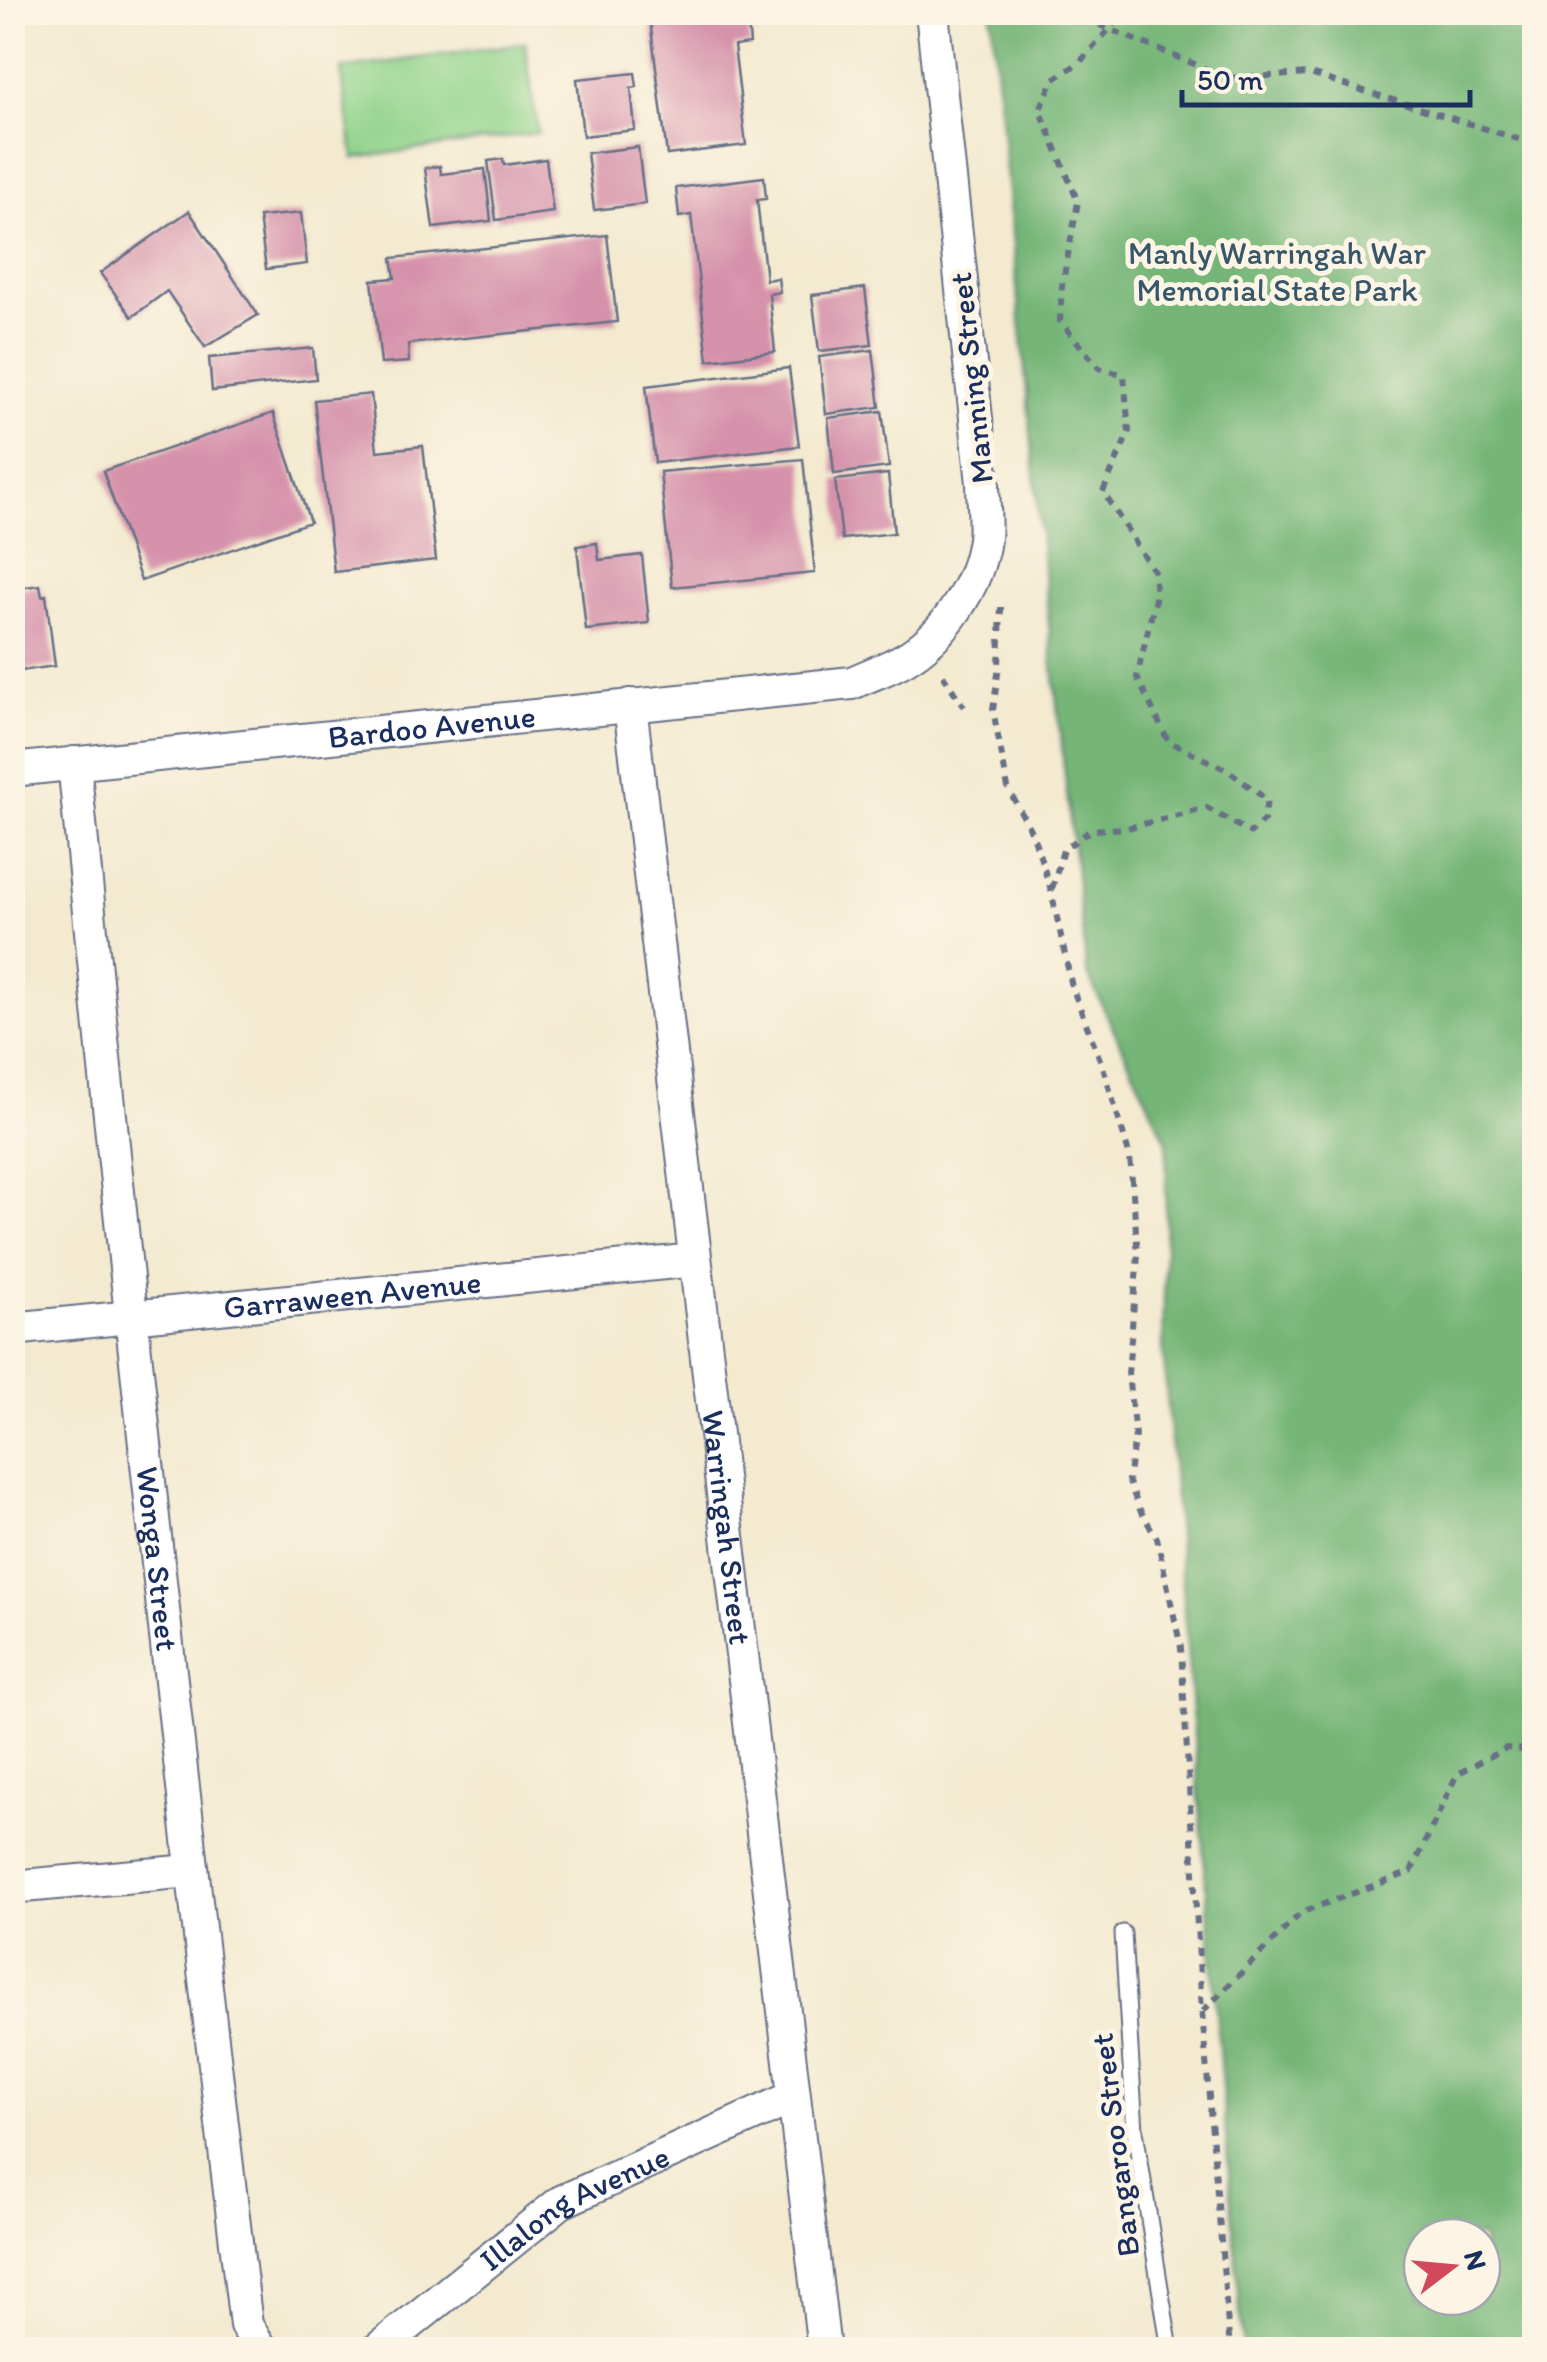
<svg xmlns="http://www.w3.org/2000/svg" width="1547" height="2362" font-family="Itim,sans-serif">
	<rect width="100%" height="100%" fill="#fcf5e5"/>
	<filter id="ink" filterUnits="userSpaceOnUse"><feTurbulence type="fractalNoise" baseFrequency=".01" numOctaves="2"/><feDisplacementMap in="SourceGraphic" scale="20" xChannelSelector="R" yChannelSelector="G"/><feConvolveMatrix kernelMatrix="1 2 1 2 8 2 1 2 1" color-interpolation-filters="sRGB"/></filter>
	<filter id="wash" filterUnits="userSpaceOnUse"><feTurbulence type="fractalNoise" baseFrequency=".0048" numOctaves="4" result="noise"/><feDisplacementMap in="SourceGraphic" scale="40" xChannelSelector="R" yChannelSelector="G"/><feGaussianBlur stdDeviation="2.25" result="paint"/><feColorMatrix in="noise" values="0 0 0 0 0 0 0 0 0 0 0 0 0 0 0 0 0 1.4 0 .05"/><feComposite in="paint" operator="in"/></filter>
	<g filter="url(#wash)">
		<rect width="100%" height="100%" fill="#f3ead0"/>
		<path fill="#90d38b" stroke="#568174" stroke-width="2.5" d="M 525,43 L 538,133 L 354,158 L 341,69 Z"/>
		<path fill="#74b577" stroke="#48726a" stroke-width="2.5" fill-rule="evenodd" d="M 991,13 L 1534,13 L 1534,2349 L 1243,2349 L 1163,1347 L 1167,1142 L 1087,973 L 1054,678 ZM 1422,2237 L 1482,2237 L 1482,2297 L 1422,2297 Z"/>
		<g id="blocks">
			<path fill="#d692ab" d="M 649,12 L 747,12 L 750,44 L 734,46 L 746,145 L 667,155 Z
				M 635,73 L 637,87 L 631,88 L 635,130 L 583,136 L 577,79 Z
				M 638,147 L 645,204 L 594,210 L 587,153 Z
				M 503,159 L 504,165 L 546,159 L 553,212 L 496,220 L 488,161 Z
				M 440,166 L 441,174 L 485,169 L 491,221 L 433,228 L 425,168 Z
				M 764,177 L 766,199 L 757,200 L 766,280 L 778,278 L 780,292 L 769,294 L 775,352 L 708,360 L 691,215 L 679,217 L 676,188 Z
				M 189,211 L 258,315 L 205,347 L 167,291 L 132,317 L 100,273 Z
				M 301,213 L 307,264 L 266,269 L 259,217 Z
				M 607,235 L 617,322 L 408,344 L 409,362 L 381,364 L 372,280 L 395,278 L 392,258 Z
				M 865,288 L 872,345 L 819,351 L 812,295 Z
				M 313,348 L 316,379 L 212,391 L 209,358 Z
				M 873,350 L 880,407 L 826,414 L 819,357 Z
				M 789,368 L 799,446 L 655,463 L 646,386 Z
				M 371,394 L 377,451 L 423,446 L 436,560 L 334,572 L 314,400 Z
				M 882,411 L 889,467 L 834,474 L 828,418 Z
				M 273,413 L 310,522 L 141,581 L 103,471 Z
				M 803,459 L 815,573 L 672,587 L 660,472 Z
				M 888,474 L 894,533 L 842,539 L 835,480 Z
				M 597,543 L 599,560 L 642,555 L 649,623 L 586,630 L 577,546 Z
				M 40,585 L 42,596 L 46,595 L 55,666 L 20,671 L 19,663 L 12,663 L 12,589 Z"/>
		</g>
	</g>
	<g filter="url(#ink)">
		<use href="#blocks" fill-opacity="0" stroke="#677086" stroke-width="2.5"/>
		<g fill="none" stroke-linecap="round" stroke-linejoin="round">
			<g stroke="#677086" stroke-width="19">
				<path id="service" d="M 1123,1933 L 1135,2131 L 1170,2350"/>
			</g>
			<g stroke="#677086" stroke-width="36">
				<g id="minor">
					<path id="s1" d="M 630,705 L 824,2350"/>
					<path id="s2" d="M 74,763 C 126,1284 183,1805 246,2325 L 262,2350"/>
					<path id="s3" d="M 12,770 L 852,683 C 869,675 887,669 903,660 C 944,637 978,585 984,539 C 986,521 983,501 983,483 L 932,12"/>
					<path id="s4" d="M 12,1329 L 695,1260"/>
					<path d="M 12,1887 L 191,1871"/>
					<path id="s5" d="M 377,2350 L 561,2202 L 794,2097"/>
				</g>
			</g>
			<path stroke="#677086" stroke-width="6" stroke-dasharray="8 8" stroke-linecap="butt" d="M 1091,12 L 1097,24 L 1228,78 L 1310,74 L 1534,144
				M 1001,607 L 999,666 L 993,710 L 1008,788 L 1033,835 L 1051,890 L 1072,987 L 1104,1070 L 1130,1157 L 1138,1255 L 1128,1374 L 1135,1435 L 1128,1480 L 1140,1510 L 1157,1538 L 1181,1648 L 1202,2012 L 1230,2350
				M 943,675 L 964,707
				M 1052,889 L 1063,850 L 1091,830 L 1127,828 L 1207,808 L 1251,833 L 1264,820 L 1267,800 L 1229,771 L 1168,741 L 1137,677 L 1156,595 L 1154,572 L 1103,492 L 1129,432 L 1124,375 L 1099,368 L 1060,321 L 1062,286 L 1078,202 L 1040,109 L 1054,79 L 1079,63 L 1122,15 L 1130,12
				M 1203,2011 L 1302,1912 L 1411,1872 L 1457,1774 L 1506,1748 L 1534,1751"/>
			<use href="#service" stroke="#fff" stroke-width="15"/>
			<use href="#minor" stroke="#fff" stroke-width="32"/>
		</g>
	</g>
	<g text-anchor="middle" stroke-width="10" stroke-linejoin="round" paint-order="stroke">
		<g font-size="32" fill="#385869" stroke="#fcf5e5">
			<text x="1277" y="264">Manly Warringah War<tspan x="1277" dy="37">Memorial State Park</tspan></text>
		</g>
		<g font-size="32" fill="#1b2f5e" stroke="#fcf5e5">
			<text transform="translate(971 378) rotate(-96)" y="11">Manning Street</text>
			<text dy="11" stroke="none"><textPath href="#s3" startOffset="422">Bardoo Avenue</textPath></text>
			<text dy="11" stroke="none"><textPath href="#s4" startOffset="342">Garraween Avenue</textPath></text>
			<text dy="11" stroke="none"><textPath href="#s1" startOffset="828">Warringah Street</textPath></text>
			<text dy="11" stroke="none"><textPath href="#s2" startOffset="800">Wonga Street</textPath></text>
			<text transform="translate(1115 2145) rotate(-97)" y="11">Bangaroo Street</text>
			<text dy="11" stroke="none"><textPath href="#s5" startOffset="245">Illalong Avenue</textPath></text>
		</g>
	</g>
	<rect width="1547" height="2362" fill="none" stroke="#fcf5e5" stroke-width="50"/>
	<g transform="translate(1452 2267) rotate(74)"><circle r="48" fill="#fcf5e5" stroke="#a2a6af" stroke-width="2.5"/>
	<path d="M0-8L18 38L0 25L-18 38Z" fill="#d1495b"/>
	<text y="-15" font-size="28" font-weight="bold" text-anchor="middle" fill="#1b2f5e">N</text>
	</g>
	<path d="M1182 90v15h288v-15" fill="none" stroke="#1b2f5e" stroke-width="5"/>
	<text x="1197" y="90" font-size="30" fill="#1b2f5e" stroke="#fcf5e5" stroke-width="8" paint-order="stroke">50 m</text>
</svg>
